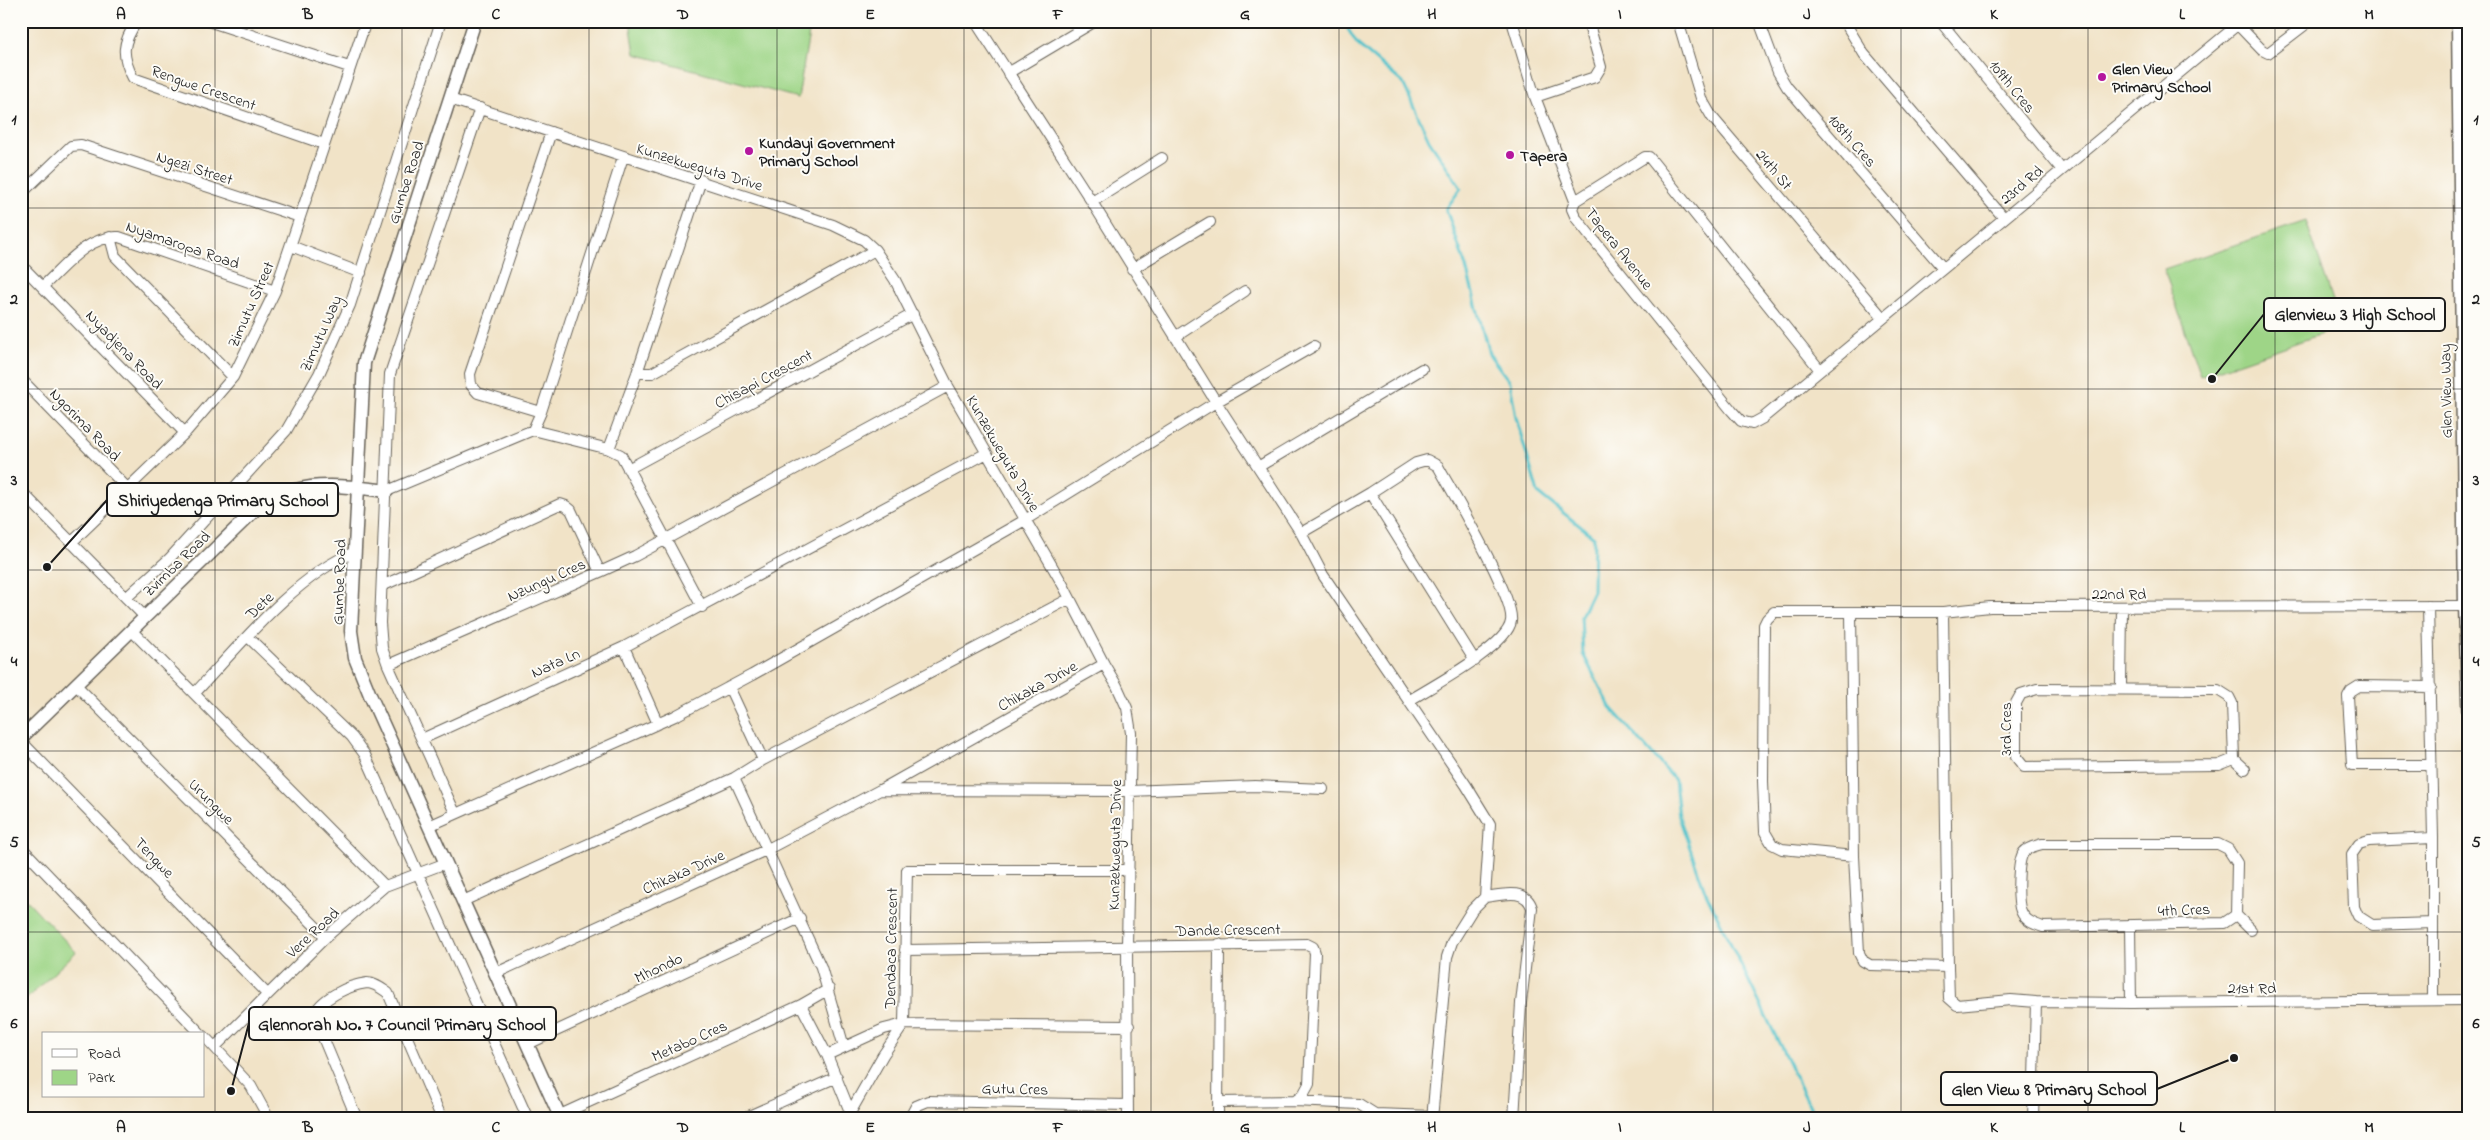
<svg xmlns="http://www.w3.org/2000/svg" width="2490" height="1140" font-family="'Indie Flower',sans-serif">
	<rect width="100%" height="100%" fill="#fdfcf7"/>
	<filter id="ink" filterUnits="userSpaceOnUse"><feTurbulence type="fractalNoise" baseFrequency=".02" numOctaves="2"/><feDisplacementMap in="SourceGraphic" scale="10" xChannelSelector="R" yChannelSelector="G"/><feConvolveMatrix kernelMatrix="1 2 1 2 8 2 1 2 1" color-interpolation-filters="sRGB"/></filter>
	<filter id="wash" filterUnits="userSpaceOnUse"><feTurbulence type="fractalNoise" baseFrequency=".0096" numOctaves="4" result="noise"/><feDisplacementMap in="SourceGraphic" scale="20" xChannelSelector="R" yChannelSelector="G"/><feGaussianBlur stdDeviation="1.12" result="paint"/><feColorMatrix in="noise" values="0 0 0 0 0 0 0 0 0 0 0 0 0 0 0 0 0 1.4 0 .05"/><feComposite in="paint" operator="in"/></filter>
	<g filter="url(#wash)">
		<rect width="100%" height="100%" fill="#f1e3c7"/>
		<path fill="#9ed587" stroke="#5d7852" d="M 630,21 L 811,21 L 798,98 L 635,54 Z
			M 2306,221 L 2342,327 L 2200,376 L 2164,269 Z
			M 21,894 L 76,952 L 21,1004 Z"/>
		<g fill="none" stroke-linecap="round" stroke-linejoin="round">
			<path stroke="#55c3cb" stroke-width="3" d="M 1343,21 L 1357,44 L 1403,83 L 1429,140 L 1461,188 L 1446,209 L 1466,267 L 1489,354 L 1510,382 L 1516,418 L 1538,493 L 1594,537 L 1593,591 L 1581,616 L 1583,654 L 1610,707 L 1675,780 L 1679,817 L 1705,891 L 1816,1119"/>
		</g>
	</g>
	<g filter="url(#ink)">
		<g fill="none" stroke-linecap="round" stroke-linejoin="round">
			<g stroke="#676258" stroke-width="12">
				<path id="minor" d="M 137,21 C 122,43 121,55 133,78 L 324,144
					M 208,21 L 349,67
					M 975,21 L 1092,202 L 1216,402 L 1301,533 L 1323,575 L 1466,785 L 1490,824 L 1485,897 L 1472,910 L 1452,942 L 1447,957 L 1432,1119
					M 1512,21 L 1535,97 L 1575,201
					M 1678,21 L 1701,98 L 1712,117 L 1883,318
					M 1759,21 L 1778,72 L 1787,87 L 1943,268
					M 1844,21 L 1864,54 L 2004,218
					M 1940,21 L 2062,170
					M 2238,25 L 2262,50 L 2268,53 L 2310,21
					M 1008,73 L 1092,23
					M 1535,97 L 1595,77 L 1601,67 L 1588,21
					M 450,99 L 833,225 L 864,240 L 875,250 L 895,280 L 948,386 L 1063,585 L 1104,664 L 1117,686 L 1127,708 L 1131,733 L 1127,946 L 1128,1119
					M 21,194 L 71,146 L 81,145 L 300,217
					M 1092,202 L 1162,158
					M 110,237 L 115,256 L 233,377
					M 291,246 L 361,273
					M 21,265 L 185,433
					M 1132,269 L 1210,222
					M 43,286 C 64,267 88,235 119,237 L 275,291
					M 1175,337 L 1245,291
					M 1820,370 L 1649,157 L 1645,157 L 1575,201 L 1572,209 L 1576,218 L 1732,411 L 1741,421 L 1752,424 L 1763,418 L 2242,21
					M 637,373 L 652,373 L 875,250
					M 21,379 L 129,490
					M 541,412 L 478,393 L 471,385 L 470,374 L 551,132
					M 533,430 L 609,449 L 621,455 L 702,607
					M 609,449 L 637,373 L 701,180
					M 1258,467 L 1422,369
					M 628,469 L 913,314
					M 21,491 L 144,616
					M 387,491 L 533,430 L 541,412 L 623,157
					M 1370,493 L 1475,661
					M 1301,533 L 1370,493 L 1416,463 L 1427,460 L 1438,466 C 1452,492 1515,597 1511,621 C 1508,646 1431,687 1410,700
					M 71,543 L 185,433 L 233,377 L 275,291 L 366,21
					M 600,572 L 635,556 L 948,386
					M 382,586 L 560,504 L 566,506 L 571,510 L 600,572 L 388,665
					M 126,598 L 169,559 L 286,431 L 319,374 L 350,305 L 441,21
					M 2428,606 L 2433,838 L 2433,1000
					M 1851,612 L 1854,856 L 1859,953 L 1863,961 L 1870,965 L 1948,967
					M 1943,612 L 1948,967 L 1949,998 L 1957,1005 L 2011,1000 L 2036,1002 L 2131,1003 L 2469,1000
					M 131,630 L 385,886
					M 248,637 L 352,737 L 365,755 L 528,1119
					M 624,647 L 658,724
					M 76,685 L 326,937
					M 729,687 L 763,760
					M 2431,687 L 2359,686 L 2351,691 L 2348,696 L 2352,765 L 2431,765
					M 2121,688 L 2122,608
					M 195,693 C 238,647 296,575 355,552
					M 422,739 L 624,647 L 985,454
					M 21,741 L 267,994
					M 2234,759 L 2232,703 L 2229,697 L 2218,690 L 2037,689 L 2021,694 L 2016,703 L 2016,757 L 2024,767 L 2219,765 L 2234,759 L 2245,769
					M 734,778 L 821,967 L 844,1047
					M 881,790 L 1129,791 L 1255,786 L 1323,789
					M 455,813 L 388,665 L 382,648 L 380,623 L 390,374 L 480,108
					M 429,826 L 675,716 L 752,675 L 1025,520 L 1216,402 L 1314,346
					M 2042,844 L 2218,844 L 2228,849 L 2237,863 L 2236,915 L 2224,923 L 2043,927 C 2034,924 2025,921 2021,911 C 2017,902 2017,860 2024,852 C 2028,847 2036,846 2042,844 Z
					M 21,847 L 201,1034
					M 1854,856 L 1782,849 L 1772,844 L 1765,832 L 1763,781 L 1764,625 L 1767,619 L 1774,612 L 1943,612 L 1990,607 L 2465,606
					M 1485,897 C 1502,895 1526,887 1532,908 L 1521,1003 L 1514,1119
					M 463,901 L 734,778 L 763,760 L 1069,599
					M 2236,915 L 2251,930
					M 2433,923 L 2372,925 L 2358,916 L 2354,907 L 2352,854 L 2359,844 L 2369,841 L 2433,838
					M 2130,926 L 2131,1003
					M 905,950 L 1307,944 L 1313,947 L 1315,953 L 1309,1084 L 1303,1095 L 1295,1101 L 1218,1102
					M 496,973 L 766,850 L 880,790 L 1104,664
					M 801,1005 L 827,1055 L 853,1119
					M 904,1024 L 907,870 L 1129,870
					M 204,1036 L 251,1086 L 269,1119
					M 528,1044 L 800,918
					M 215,1047 L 326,937 L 385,886 L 446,863
					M 827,1055 L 884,1029 L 904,1024 L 1129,1026
					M 1295,1101 L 1359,1104 L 1375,1114 L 1433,1116
					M 850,1113 L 883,1055 L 904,1024
					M 560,1115 L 801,1005 L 829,989
					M 357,1119 L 314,1016 C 319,999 349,985 367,983 C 375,983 382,989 388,993 L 442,1119
					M 742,1119 L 837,1077
					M 909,1119 L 916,1106 L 928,1101 L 1128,1105
					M 1218,1119 L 1219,944
					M 2033,1119 L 2036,1002"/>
			</g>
			<g stroke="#676258" stroke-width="15">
				<path id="tertiary" d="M 475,21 L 364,363 L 351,631 L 355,658 L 370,695 L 561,1119
					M 2458,21 L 2465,606 L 2469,730
					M 21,738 L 259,506 C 300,479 340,485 387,491"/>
			</g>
			<use href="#minor" stroke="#fff" stroke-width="10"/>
			<use href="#tertiary" stroke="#fff" stroke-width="12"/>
		</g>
	</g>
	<path fill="none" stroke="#1c1c1c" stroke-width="1" stroke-opacity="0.55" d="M 215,21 L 215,1119M 402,21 L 402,1119M 589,21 L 589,1119M 777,21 L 777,1119M 964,21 L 964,1119M 1151,21 L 1151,1119M 1339,21 L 1339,1119M 1526,21 L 1526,1119M 1713,21 L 1713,1119M 1901,21 L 1901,1119M 2088,21 L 2088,1119M 2275,21 L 2275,1119M 21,208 L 2469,208M 21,389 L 2469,389M 21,570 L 2469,570M 21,751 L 2469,751M 21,932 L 2469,932"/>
	<g fill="#b5179e" stroke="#fdfcf7" stroke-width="2">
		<circle cx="2102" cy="77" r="5"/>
		<circle cx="749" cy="151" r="5"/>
		<circle cx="1510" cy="155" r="5"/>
	</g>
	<g text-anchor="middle" stroke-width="4" stroke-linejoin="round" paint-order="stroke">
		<g font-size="16" font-weight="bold" fill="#1c1c1c" stroke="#fdfcf7" text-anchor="start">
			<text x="2112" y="74">Glen View<tspan x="2112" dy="18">Primary School</tspan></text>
			<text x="759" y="148">Kundayi Government<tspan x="759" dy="18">Primary School</tspan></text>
			<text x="1520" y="161">Tapera</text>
		</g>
		<g font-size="16" fill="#1c1c1c" stroke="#fdfcf7">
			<text transform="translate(2013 86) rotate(51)" y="6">109th Cres</text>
			<text transform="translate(204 87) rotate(19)" y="6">Rengwe Crescent</text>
			<text transform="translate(1853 140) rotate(49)" y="6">108th Cres</text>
			<text transform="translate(700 166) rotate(17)" y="6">Kunzekweguta Drive</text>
			<text transform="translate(195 167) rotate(18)" y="6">Ngezi Street</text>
			<text transform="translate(1775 169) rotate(50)" y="6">24th St</text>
			<text transform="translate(405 182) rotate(-72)" y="6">Gumbe Road</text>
			<text transform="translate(2021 184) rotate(-40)" y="6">23rd Rd</text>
			<text transform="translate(183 244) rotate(19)" y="6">Nyamaropa Road</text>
			<text transform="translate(1620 248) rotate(52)" y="6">Tapera Avenue</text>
			<text transform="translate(250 304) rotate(-66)" y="6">Zimutu Street</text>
			<text transform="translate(320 333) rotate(-66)" y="6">Zimutu Way</text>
			<text transform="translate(125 349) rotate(46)" y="6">Nyadjena Road</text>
			<text transform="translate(763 378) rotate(-28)" y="6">Chisapi Crescent</text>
			<text transform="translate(2445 391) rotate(-91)" y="6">Glen View Way</text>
			<text transform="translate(86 424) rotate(46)" y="6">Ngorima Road</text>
			<text transform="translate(1004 453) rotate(60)" y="6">Kunzekweguta Drive</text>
			<text transform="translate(176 563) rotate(-44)" y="6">Zvimba Road</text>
			<text transform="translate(546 579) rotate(-24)" y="6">Nzungu Cres</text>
			<text transform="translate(338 582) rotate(-88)" y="6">Gumbe Road</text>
			<text x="2119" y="599">22nd Rd</text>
			<text transform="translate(259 605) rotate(-44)" y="6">Dete</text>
			<text transform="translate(555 662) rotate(-24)" y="6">Nata Ln</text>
			<text transform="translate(1037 685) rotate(-29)" y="6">Chikaka Drive</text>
			<text transform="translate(2005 729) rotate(-90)" y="6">3rd Cres</text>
			<text transform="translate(212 801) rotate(45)" y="6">Urungwe</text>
			<text transform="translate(1114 845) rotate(-89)" y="6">Kunzekweguta Drive</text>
			<text transform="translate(155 857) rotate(46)" y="6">Tengwe</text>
			<text transform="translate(683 871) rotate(-24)" y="6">Chikaka Drive</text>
			<text transform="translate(2184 909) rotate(-2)" y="6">4th Cres</text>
			<text transform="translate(1228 929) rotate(-1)" y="6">Dande Crescent</text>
			<text transform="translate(312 932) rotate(-43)" y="6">Vere Road</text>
			<text transform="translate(890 948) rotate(-89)" y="6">Dendaca Crescent</text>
			<text transform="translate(658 967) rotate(-25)" y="6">Mhondo</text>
			<text x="2252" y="993">21st Rd</text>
			<text transform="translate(689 1040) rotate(-24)" y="6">Metabo Cres</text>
			<text transform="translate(1015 1088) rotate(1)" y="6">Gutu Cres</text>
		</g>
	</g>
	<path fill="none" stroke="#1c1c1c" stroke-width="2" d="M2212 379L2264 314M47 567L107 500M231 1091L249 1023M2234 1058L2157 1089"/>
	<g fill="#1c1c1c" stroke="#fdfcf7" stroke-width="2">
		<circle cx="2212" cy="379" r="5"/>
		<circle cx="47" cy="567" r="5"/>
		<circle cx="231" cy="1091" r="5"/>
		<circle cx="2234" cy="1058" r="5"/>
	</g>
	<g fill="#fdfcf7" stroke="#1c1c1c" stroke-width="2">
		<rect x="2264" y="298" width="181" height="33" rx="5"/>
		<rect x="107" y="483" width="231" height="33" rx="5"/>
		<rect x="249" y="1007" width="307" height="33" rx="5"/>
		<rect x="1941" y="1072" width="216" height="33" rx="5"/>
	</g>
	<g font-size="18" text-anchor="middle" font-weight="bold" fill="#1c1c1c">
		<text x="2355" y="320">Glenview 3 High School</text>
		<text x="223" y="506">Shiriyedenga Primary School</text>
		<text x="402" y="1030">Glennorah No. 7 Council Primary School</text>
		<text x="2049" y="1095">Glen View 8 Primary School</text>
	</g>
	<rect width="2490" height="1140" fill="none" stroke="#fdfcf7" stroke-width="55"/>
	<rect x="42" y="1032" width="162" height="65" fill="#fdfcf7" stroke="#a3a29f"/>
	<rect x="52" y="1049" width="25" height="8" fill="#ffffff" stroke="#a3a29f"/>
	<text x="88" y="1058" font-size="15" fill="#1c1c1c">Road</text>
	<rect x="52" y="1070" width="25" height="15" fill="#9ed587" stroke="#a3a29f"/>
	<text x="88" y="1082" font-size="15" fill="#1c1c1c">Park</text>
	<rect x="28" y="28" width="2434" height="1084" fill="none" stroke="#1c1c1c" stroke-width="2"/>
	<g font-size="16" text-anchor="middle" font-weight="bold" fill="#1c1c1c">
		<text x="121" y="19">A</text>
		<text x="308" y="19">B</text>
		<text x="496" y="19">C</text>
		<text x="683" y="19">D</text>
		<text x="870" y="19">E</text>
		<text x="1058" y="19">F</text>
		<text x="1245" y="19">G</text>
		<text x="1432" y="19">H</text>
		<text x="1620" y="19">I</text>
		<text x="1807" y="19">J</text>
		<text x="1994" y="19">K</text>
		<text x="2182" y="19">L</text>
		<text x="2369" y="19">M</text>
		<text x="14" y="124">1</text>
		<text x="2476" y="124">1</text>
		<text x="14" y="304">2</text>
		<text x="2476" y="304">2</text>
		<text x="14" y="485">3</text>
		<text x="2476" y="485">3</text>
		<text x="14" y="666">4</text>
		<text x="2476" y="666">4</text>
		<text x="14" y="847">5</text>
		<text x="2476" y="847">5</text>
		<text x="14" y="1028">6</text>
		<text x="2476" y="1028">6</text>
		<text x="121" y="1132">A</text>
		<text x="308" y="1132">B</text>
		<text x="496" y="1132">C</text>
		<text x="683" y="1132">D</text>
		<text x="870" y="1132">E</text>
		<text x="1058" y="1132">F</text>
		<text x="1245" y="1132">G</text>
		<text x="1432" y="1132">H</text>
		<text x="1620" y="1132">I</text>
		<text x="1807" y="1132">J</text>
		<text x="1994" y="1132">K</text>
		<text x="2182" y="1132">L</text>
		<text x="2369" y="1132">M</text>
	</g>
</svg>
